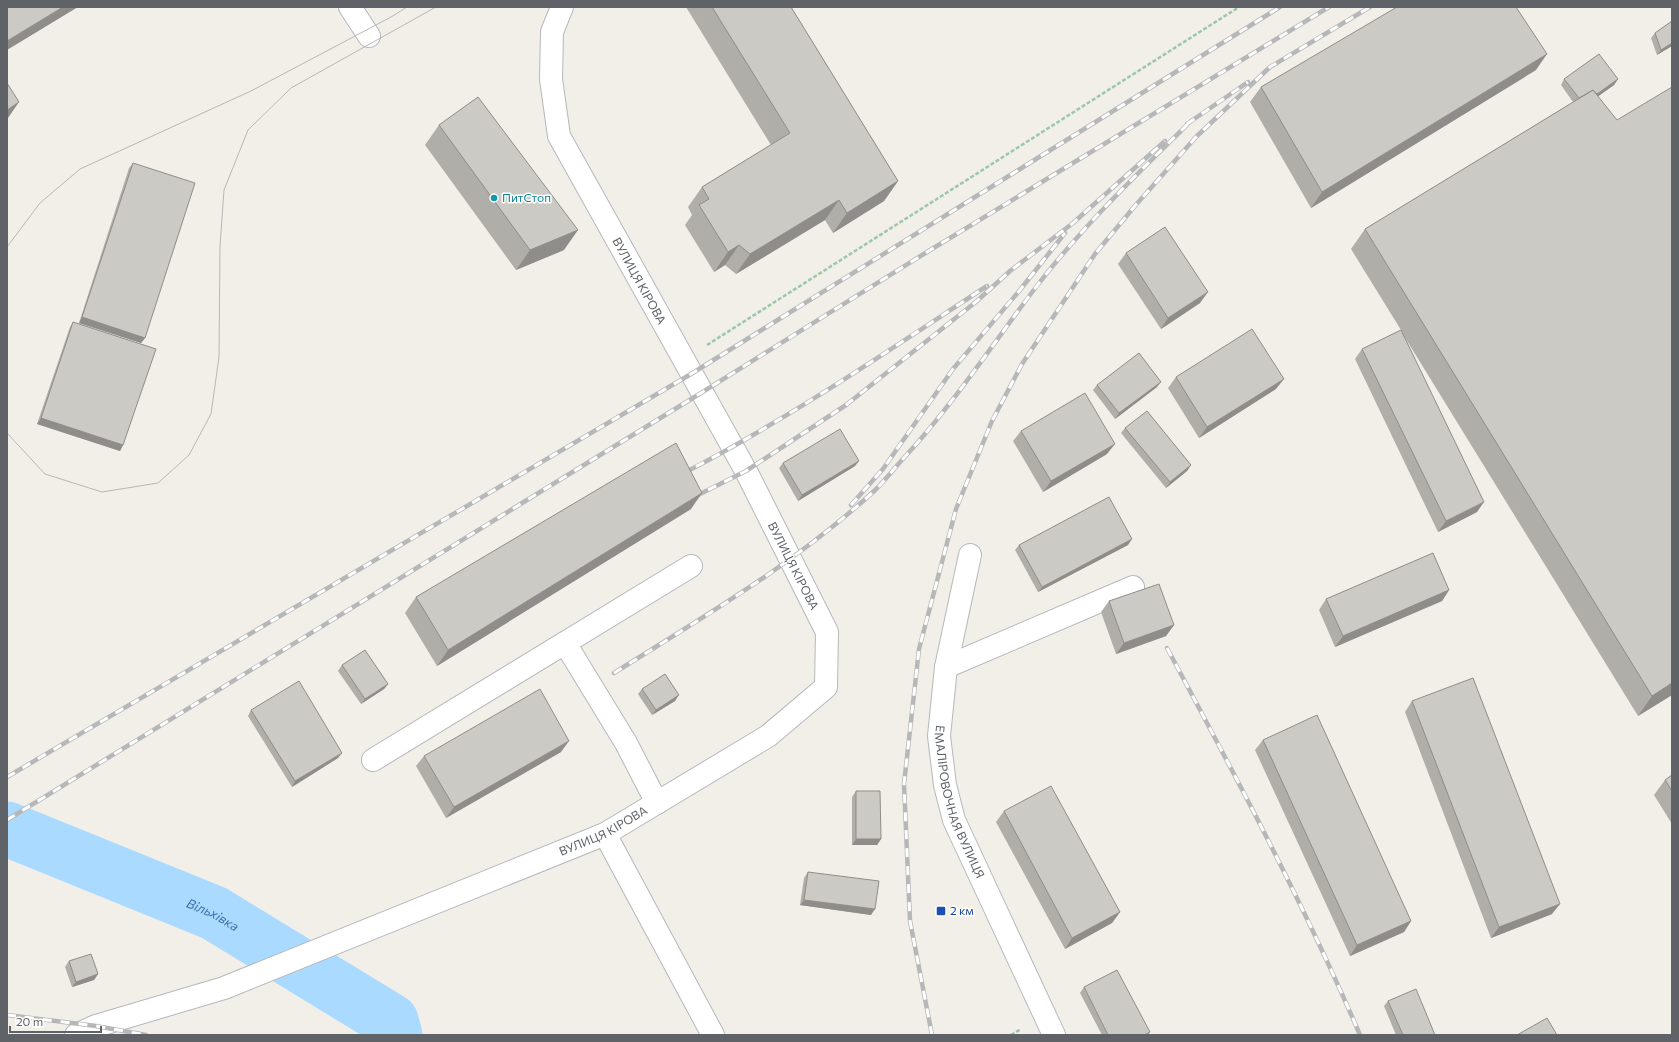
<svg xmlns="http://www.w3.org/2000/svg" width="1679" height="1042" font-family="Commissioner,sans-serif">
	<rect width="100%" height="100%" fill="#f1efe8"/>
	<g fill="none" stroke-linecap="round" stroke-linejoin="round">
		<path stroke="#aadaff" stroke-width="55" id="s1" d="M 7,829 L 214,913 L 391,1021 L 395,1035"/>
		<g stroke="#b5b8bc" stroke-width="24">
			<g id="minor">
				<path d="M 350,7 L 369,36"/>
				<path id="s2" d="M 970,555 L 946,667 L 939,736 L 945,785 L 954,820 L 1054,1035"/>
				<path d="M 565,643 L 626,743 L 657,803"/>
				<path d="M 946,667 L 1133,587"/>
				<path d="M 373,760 L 691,566"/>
				<path d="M 605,834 L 713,1035"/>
				<path id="s3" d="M 76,1035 L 96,1026 L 224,988 L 605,834 L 768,736 L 826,687 L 827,632 L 746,471 L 559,136 L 551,79 L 552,32 L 562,7"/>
			</g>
		</g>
		<path stroke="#9cc7a9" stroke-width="2.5" stroke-dasharray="4 2" stroke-linecap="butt" d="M 707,345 L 1239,7
			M 1011,1035 L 1021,1029"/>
		<use href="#minor" stroke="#fff" stroke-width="22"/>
		<path stroke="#b6b7b8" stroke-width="1" d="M 7,247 L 40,203 L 80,169 L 251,91 L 391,17 L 407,7
			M 7,433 L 45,474 L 102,492 L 158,483 L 189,455 L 211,414 L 219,357 L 220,246 L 224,190 L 248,130 L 291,88 L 436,7"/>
		<g stroke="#b6b7b8" stroke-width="4.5">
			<path id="rail" d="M 1187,124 L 1248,82
				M 680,475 C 787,420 886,352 987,286
				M 692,498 L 746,471 L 846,405 L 977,301 L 1010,271 L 1073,223 L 1165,141
				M 851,505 L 883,469 L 953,369 L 1020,290 L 1065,233
				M 1167,648 C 1235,775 1303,902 1360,1035
				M 614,673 C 703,617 793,565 872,493 C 883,483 892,471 902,460 C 952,406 992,345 1036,287 C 1082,227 1137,174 1191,121
				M 7,777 L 691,374 L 1280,7
				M 7,820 L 701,393 L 927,252 L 1329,7
				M 7,1015 L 96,1026 L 146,1035
				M 932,1035 L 910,921 L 904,784 L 919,649 L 956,509 L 992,421 L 1022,364 L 1095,254 L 1134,207 L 1196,137 L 1270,67 L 1370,7"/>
		</g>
		<use href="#rail" stroke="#fff" stroke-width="3" stroke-dasharray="9" stroke-linecap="butt"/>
	</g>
	<path fill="#afaea9" d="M 686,7 L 791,7 L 898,181 L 884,201 L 833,233 L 825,220 L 736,274 L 725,265 L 714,272 L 685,225 L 692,215 L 688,207 L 702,187 L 771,145 Z
		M 1672,21 L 1672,46 L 1657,55 L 1651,38 L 1655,33 Z
		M 1536,70 L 1311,208 L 1250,102 L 1261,87 Z
		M 1564,79 L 1618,79 L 1614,85 L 1598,96 L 1672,695 L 1638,716 L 1404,336 L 1477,512 L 1438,532 L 1355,359 L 1362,349 L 1401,330 L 1351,249 L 1365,229 L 1573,102 L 1561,85 Z
		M 439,125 L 564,250 L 516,270 L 425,145 Z
		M 133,163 L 145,338 L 141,343 L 79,323 L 129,168 Z
		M 1126,253 L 1200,303 L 1161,329 L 1118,264 Z
		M 73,322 L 123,445 L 120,451 L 37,424 L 70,327 Z
		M 1176,377 L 1276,389 L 1199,438 L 1168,388 Z
		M 1097,385 L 1157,387 L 1115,419 L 1093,390 Z
		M 1125,428 L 1191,465 L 1187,471 L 1166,488 L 1121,433 Z
		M 1021,431 L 1107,454 L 1043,492 L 1013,441 Z
		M 783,463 L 855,466 L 798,501 L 779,468 Z
		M 691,509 L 437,666 L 405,613 L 416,597 Z
		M 1019,545 L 1128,545 L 1038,592 L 1015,550 Z
		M 1449,590 L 1442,601 L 1335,647 L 1319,610 L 1326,599 Z
		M 1109,601 L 1174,625 L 1166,636 L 1116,654 L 1101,612 Z
		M 342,665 L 388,684 L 384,689 L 361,704 L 338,671 Z
		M 642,689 L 675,701 L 652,715 L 638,694 Z
		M 1412,701 L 1552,914 L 1491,938 L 1405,712 Z
		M 251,710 L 338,758 L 292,787 L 248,716 Z
		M 1263,740 L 1411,921 L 1404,932 L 1350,956 L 1255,750 Z
		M 561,752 L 446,818 L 416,766 L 424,756 Z
		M 1672,775 L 1672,824 L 1654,795 L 1665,780 Z
		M 856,791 L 881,839 L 877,845 L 852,845 L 852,797 Z
		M 1004,811 L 1120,912 L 1112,923 L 1065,949 L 996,822 Z
		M 808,872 L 871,915 L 800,905 L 804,878 Z
		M 69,961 L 98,974 L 94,980 L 72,987 L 65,967 Z
		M 1084,987 L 1150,1032 L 1148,1035 L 1102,1035 L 1080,993 Z
		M 1388,1001 L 1435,1035 L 1396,1035 L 1384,1006 Z"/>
	<path fill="#8f8d8a" d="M 63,7 L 78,7 L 7,50 L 7,41 Z
		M 1672,43 L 1672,46 L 1657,55 L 1661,50 Z
		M 1547,54 L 1536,70 L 1311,208 L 1322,192 Z
		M 1618,79 L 1614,85 L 1579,110 L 1583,104 Z
		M 19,102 L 8,118 L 7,119 L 7,110 Z
		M 898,181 L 884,201 L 833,233 L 847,213 Z
		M 839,200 L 825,220 L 736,274 L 750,254 Z
		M 578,230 L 564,250 L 516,270 L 530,250 Z
		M 739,245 L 725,265 L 714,272 L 728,252 Z
		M 1208,292 L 1200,303 L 1161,329 L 1168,318 Z
		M 82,317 L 145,338 L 141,343 L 79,323 Z
		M 1284,379 L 1276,389 L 1199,438 L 1207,427 Z
		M 1161,382 L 1157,387 L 1115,419 L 1119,413 Z
		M 41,418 L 123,445 L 120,451 L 37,424 Z
		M 1115,444 L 1107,454 L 1043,492 L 1051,481 Z
		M 859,461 L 855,466 L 798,501 L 802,495 Z
		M 1191,465 L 1187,471 L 1166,488 L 1170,482 Z
		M 702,493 L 691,509 L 437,666 L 448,650 Z
		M 1484,502 L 1477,512 L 1438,532 L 1446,521 Z
		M 1132,539 L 1128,545 L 1038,592 L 1042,587 Z
		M 1449,590 L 1442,601 L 1335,647 L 1343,636 Z
		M 1174,625 L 1166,636 L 1116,654 L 1124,643 Z
		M 1672,683 L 1672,695 L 1638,716 L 1652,696 Z
		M 388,684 L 384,689 L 361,704 L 365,699 Z
		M 679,695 L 675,701 L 652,715 L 656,710 Z
		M 569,741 L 561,752 L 446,818 L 454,807 Z
		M 342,753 L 338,758 L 292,787 L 295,781 Z
		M 856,839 L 881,839 L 877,845 L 852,845 Z
		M 804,900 L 875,909 L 871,915 L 800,905 Z
		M 1560,904 L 1552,914 L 1491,938 L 1499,927 Z
		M 1120,912 L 1112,923 L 1065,949 L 1072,938 Z
		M 1411,921 L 1404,932 L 1350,956 L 1357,945 Z
		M 98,974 L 94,980 L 72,987 L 76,982 Z"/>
	<path fill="#cccac5" stroke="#8f8d8a" d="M 7,7 L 63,7 L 7,41 Z
		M 712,7 L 791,7 L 898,181 L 847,213 L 839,200 L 750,254 L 739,245 L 728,252 L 699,205 L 709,199 L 702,187 L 790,133 Z
		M 1397,7 L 1516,7 L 1547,54 L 1322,192 L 1261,87 Z
		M 1672,21 L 1672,43 L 1661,50 L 1655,33 Z
		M 1599,54 L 1618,79 L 1597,94 L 1593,90 L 1579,98 L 1564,79 Z
		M 7,83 L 19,102 L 7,110 Z
		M 1672,87 L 1672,683 L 1652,696 L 1365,229 L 1593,90 L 1617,120 Z
		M 478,97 L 578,230 L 530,250 L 439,125 Z
		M 133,163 L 195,183 L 145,338 L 82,317 Z
		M 1165,227 L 1208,292 L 1168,318 L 1126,253 Z
		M 73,322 L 156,349 L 123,445 L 41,418 Z
		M 1252,329 L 1284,379 L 1207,427 L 1176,377 Z
		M 1401,330 L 1484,502 L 1446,521 L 1362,349 Z
		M 1139,353 L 1161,382 L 1119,413 L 1097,385 Z
		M 1085,393 L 1115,444 L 1051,481 L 1021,431 Z
		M 1147,411 L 1191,465 L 1170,482 L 1125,428 Z
		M 840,429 L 859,461 L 802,495 L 783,463 Z
		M 676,443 L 702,493 L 448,650 L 416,597 Z
		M 1109,497 L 1132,539 L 1042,587 L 1019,545 Z
		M 1433,553 L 1449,590 L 1343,636 L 1326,599 Z
		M 1159,584 L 1174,625 L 1124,643 L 1109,601 Z
		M 365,650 L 388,684 L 365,699 L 342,665 Z
		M 665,674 L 679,695 L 656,710 L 642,689 Z
		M 1473,678 L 1560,904 L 1499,927 L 1412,701 Z
		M 299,681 L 342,753 L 295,781 L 251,710 Z
		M 540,689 L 569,741 L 454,807 L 424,756 Z
		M 1317,715 L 1411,921 L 1357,945 L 1263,740 Z
		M 1672,775 L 1672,791 L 1665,780 Z
		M 1051,786 L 1120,912 L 1072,938 L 1004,811 Z
		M 856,791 L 880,791 L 881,839 L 856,839 Z
		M 808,872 L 879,881 L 875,909 L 804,900 Z
		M 91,954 L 98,974 L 76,982 L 69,961 Z
		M 1117,970 L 1150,1032 L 1144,1035 L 1108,1035 L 1084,987 Z
		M 1416,989 L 1435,1035 L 1403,1035 L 1388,1001 Z
		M 1547,1018 L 1557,1035 L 1517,1035 Z"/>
	<circle fill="#0f9aa8" stroke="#fff" stroke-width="1.5" cx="494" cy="198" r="4"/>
	<rect fill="#1a4fb4" stroke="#fff" stroke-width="1.5" x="936" y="906" width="10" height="10" rx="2"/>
	<g text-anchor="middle" stroke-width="3" stroke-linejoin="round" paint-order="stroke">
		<g font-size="12" fill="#0d838f" stroke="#fff" text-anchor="start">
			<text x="502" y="202">ПитСтоп</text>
		</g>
		<g font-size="12" fill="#5f6368" stroke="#fff">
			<text transform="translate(639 281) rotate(61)" y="4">ВУЛИЦЯ КІРОВА</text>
			<text transform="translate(793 566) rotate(63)" y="4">ВУЛИЦЯ КІРОВА</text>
			<text dy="4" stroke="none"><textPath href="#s2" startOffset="253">ЕМАЛІРОВОЧНАЯ ВУЛИЦЯ</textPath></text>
			<text dy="4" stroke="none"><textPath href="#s3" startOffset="566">ВУЛИЦЯ КІРОВА</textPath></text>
		</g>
		<g font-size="12" fill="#164399" stroke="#fff" text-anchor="start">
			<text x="950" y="915">2 км</text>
		</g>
		<g font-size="13" font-style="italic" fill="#4174aa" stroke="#fff">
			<text dy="5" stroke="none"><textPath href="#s1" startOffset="223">Вільхівка</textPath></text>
		</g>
	</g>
	<rect width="1679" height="1042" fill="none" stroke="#5f6368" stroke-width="16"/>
	<path d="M10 1026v6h91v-6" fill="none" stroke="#5f6368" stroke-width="2"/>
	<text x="16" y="1026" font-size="12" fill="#5f6368" stroke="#ffffff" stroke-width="3" paint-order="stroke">20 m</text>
</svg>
